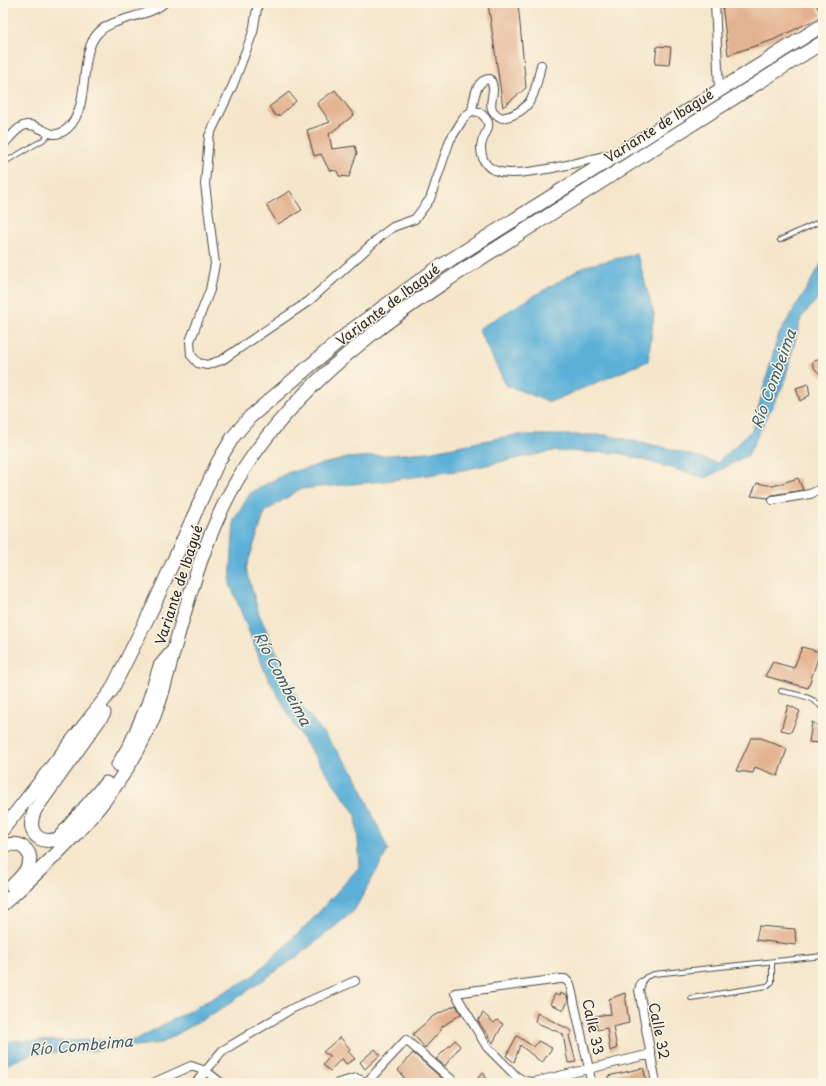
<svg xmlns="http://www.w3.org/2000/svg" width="826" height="1086" font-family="'Playpen Sans',sans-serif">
	<rect width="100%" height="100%" fill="#fcf5e5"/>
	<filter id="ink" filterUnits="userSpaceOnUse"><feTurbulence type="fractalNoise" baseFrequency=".025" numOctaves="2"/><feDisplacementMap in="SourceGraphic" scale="8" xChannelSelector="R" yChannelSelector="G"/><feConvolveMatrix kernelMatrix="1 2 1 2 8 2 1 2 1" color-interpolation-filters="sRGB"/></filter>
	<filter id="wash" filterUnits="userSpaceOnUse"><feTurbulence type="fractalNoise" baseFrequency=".012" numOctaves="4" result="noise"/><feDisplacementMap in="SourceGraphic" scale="16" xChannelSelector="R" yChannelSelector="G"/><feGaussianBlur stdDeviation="0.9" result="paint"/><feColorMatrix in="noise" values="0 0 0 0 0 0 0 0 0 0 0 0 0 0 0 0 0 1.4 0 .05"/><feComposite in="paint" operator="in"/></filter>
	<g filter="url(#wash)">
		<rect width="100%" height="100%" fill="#f5e6cb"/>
		<path fill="#5cb0d8" stroke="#446e82" d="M 637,254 L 654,314 L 648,361 L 550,402 L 506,385 L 478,329 L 585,266 Z
			M 823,261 L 823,292 L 801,318 L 784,383 L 748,455 L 706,478 L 619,453 L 553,451 L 463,470 L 385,481 L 300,489 L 265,512 L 246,568 L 259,614 L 299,702 L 355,774 L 388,850 L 354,911 L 298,956 L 220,1010 L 161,1043 L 95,1051 L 31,1054 L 3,1066 L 3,1045 L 11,1041 L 135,1040 L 252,977 L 311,921 L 360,866 L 356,815 L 299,733 L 266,674 L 230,584 L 234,520 L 251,492 L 287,473 L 347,458 L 428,452 L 514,435 L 606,435 L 671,449 L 717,463 L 752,430 L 778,336 Z"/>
		<g id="blocks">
			<path fill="#e3b391" d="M 488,3 L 518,3 L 526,88 L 503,107 Z
				M 722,3 L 815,3 L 822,16 L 773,40 L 728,55 Z
				M 657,46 L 671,47 L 669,65 L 655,64 Z
				M 335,90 L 354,115 L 329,134 L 332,149 L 355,146 L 357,153 L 349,177 L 339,176 L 337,171 L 329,170 L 321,154 L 314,156 L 307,130 L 330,122 L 317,103 Z
				M 289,92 L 296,101 L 279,116 L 275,115 L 269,107 Z
				M 290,191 L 302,210 L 278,224 L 266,205 Z
				M 819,358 L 823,363 L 823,377 L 815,369 L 812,363 Z
				M 808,384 L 810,395 L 800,401 L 796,388 Z
				M 798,478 L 803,490 L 772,495 L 768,498 L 751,496 L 757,483 L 773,486 Z
				M 802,647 L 820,652 L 808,688 L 765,676 L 773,662 L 794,668 Z
				M 788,705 L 800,711 L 791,732 L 781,730 Z
				M 812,722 L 823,728 L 820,743 L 809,742 Z
				M 751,738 L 761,738 L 787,749 L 778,776 L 755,767 L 753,773 L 736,771 Z
				M 759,926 L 795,929 L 796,945 L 756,940 Z
				M 560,993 L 567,996 L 568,1001 L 564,1010 L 550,1004 L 555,994 L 559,996 Z
				M 625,993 L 629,1023 L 613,1027 L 617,1048 L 610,1051 L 607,1028 L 597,1030 L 595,1016 L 611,1014 L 609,999 Z
				M 456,1005 L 461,1014 L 440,1028 L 441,1030 L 425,1048 L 413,1034 L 432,1017 Z
				M 483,1013 L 494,1023 L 497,1020 L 503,1024 L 493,1043 L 478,1021 Z
				M 537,1013 L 572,1031 L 569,1036 L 576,1062 L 568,1063 L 563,1034 L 535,1022 Z
				M 517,1036 L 534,1047 L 538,1041 L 552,1048 L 542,1063 L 520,1045 L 514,1062 L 506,1056 Z
				M 340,1037 L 350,1049 L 348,1051 L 355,1059 L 346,1064 L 342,1058 L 330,1071 L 323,1065 L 330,1056 L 323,1052 Z
				M 455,1040 L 460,1046 L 445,1066 L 436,1059 Z
				M 375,1049 L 380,1055 L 365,1069 L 360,1062 Z
				M 413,1053 L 444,1080 L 445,1083 L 408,1083 L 398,1070 Z
				M 643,1068 L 646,1079 L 627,1083 L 608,1083 L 608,1076 Z
				M 483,1072 L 489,1083 L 474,1083 Z"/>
		</g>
	</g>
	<g filter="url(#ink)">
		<use href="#blocks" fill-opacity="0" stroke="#494743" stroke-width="1"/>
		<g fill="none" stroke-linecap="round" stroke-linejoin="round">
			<g stroke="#494743" stroke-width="6">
				<path id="service" d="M 3,163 L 43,140 L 49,134
					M 780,240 L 823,220
					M 781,691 C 795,694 814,696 823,709
					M 641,983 L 646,977 L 654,974 L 823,956
					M 691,998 L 767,986 L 772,982 L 772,962"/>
			</g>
			<g stroke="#494743" stroke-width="10">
				<path id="minor" d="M 258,3 L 253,32 L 233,85 L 209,136 L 205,184 L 215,264 L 210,290 L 190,341 L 191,355 L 198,363 L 207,365 L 222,360 L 309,301 L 382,235 L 393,227 L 415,219 L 430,199 L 450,140 L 465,116 L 472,111 L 479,112 C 498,126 482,132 481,147 C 481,158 486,168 497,171 C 519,179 587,160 612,154
					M 715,3 L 719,90
					M 472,111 C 474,100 475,79 490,79 C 500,94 480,108 502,118 C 533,112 535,92 541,65
					M 3,145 C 9,139 18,126 26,125 C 43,123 50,144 68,128 C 92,105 77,55 98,33 C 112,17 150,17 164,3
					M 773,500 L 810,494 L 823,488
					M 641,983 L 639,990 L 656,1083
					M 367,1082 L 406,1040 L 451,1079
					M 153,1083 L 191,1066 L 206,1071 L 221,1083
					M 196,1083 L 222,1051 L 293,1008 L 355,981
					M 338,1083 L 356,1078 L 368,1083
					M 591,1083 L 589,1069 L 570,984 L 565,979 L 560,979 L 455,993 L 487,1047 L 516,1076 L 524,1081 L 534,1082 L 651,1054"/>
			</g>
			<g stroke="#494743" stroke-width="15">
				<path id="trunk" d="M 104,713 L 35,810 C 26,830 36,845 58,839 L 106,783
					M 118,765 L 131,743 L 148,704 L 160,666 L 172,652
					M 3,829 L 111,691 L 152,609 L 218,462 L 233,437 L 250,417 L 353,329 L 433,271 L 823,25
					M 3,847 C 16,839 36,850 28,866 C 25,874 18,880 12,886
					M 3,904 C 67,847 132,784 160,700 C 165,685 169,668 173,653 C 191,589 208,525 244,469 C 316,357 436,287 546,217 C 638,158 730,100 823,42"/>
			</g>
			<use href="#service" stroke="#fff" stroke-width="4"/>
			<use href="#minor" stroke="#fff" stroke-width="8"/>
			<use href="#trunk" stroke="#fff" stroke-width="13"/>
		</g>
	</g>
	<g text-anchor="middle" stroke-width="3" stroke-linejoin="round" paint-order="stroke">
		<g font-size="14" fill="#2b2b2b" stroke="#fcf5e5">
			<text transform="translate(659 126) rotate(-32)" y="5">Variante de Ibagué</text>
			<text transform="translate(388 305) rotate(-37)" y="5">Variante de Ibagué</text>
			<text transform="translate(179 585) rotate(-72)" y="5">Variante de Ibagué</text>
			<text transform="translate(593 1027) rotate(78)" y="5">Calle 33</text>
			<text transform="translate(659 1031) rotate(79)" y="5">Calle 32</text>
		</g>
		<g font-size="15" font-style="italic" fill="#3c5a68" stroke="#fcf5e5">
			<text transform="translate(774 379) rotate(-70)" y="5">Río Combeima</text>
			<text transform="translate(282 679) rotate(62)" y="5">Río Combeima</text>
			<text transform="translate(81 1046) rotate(-5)" y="5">Río Combeima</text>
		</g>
	</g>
	<rect width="826" height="1086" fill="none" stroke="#fcf5e5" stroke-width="16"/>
</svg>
